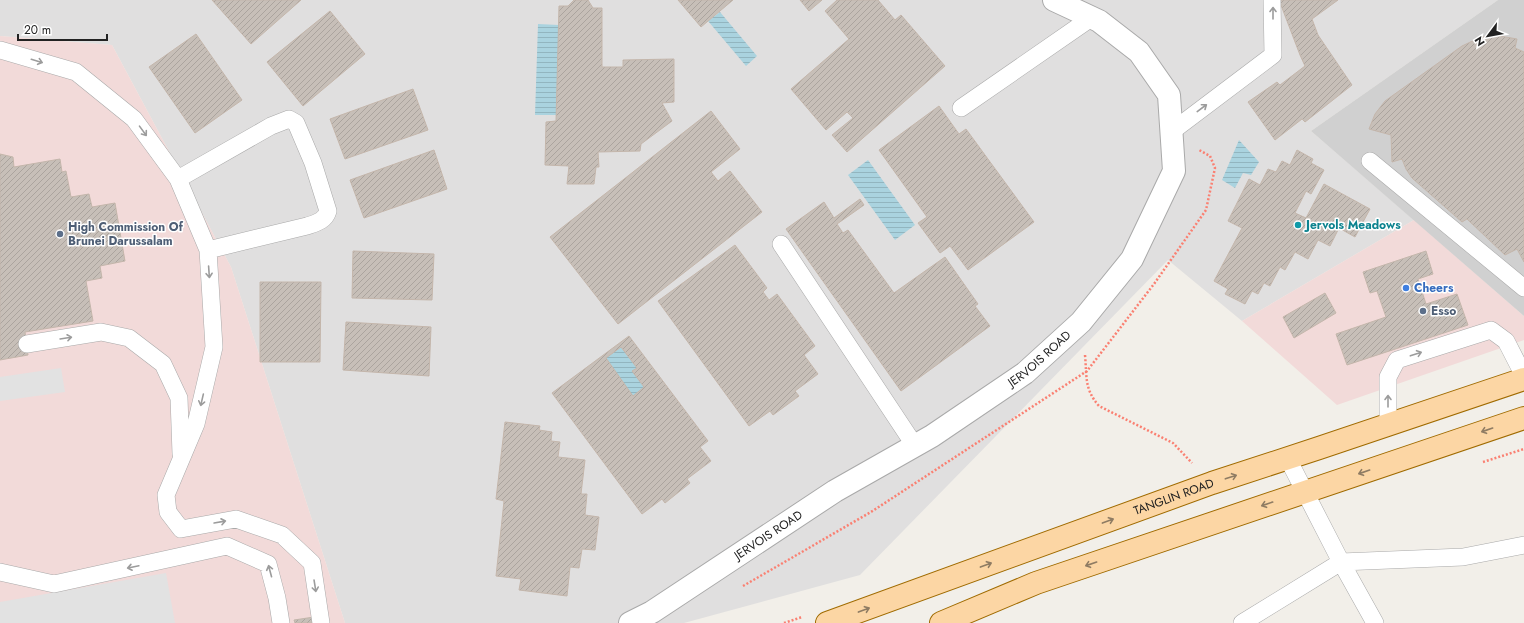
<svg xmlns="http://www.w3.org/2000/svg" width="1524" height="623" font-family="Jost,sans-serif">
	<defs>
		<pattern id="water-rules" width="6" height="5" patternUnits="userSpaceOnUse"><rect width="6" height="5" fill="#aad3df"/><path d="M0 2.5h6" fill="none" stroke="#92b5bf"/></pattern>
		<pattern id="building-hatch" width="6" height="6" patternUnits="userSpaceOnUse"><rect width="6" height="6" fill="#c7bfb8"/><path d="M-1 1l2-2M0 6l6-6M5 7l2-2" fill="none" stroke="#aba49e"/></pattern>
	</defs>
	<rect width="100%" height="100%" fill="#f2efe9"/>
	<path fill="#e0dfdf" d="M 0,0 L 1498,0 L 1311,131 L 1414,220 L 1242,321 L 1168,260 L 860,575 L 684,623 L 345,623 L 231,267 L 112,45 L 0,36 Z"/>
	<path fill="#f2dad9" d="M 0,36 L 112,45 L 231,267 L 345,623 L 0,623 Z
		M 1414,220 L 1524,316 L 1524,340 L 1337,405 L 1242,321 Z"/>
	<path fill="#d0d0d0" d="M 1498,0 L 1524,0 L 1524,316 L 1311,131 Z"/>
	<path fill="#e2e2e2" d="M 61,368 L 65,392 L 0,401 L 0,377 Z
		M 166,573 L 175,623 L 0,623 L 0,602 Z"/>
	<path fill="url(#water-rules)" d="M 720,12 L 757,56 L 746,66 L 708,21 Z
		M 538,24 L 559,25 L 556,115 L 535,115 Z
		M 1239,140 L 1259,162 L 1251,175 L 1243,173 L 1235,188 L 1222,180 Z
		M 868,160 L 915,225 L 895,240 L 848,175 Z
		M 621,347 L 637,368 L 633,371 L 644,387 L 633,396 L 606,358 Z"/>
	<path fill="url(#building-hatch)" stroke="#c4b6ab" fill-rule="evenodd" d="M 212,0 L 301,0 L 251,44 Z
		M 574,0 L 588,0 L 593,8 L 602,8 L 602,67 L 623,67 L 623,60 L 674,59 L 674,102 L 662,103 L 672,121 L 641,144 L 640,151 L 598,152 L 599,167 L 596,167 L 594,184 L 567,184 L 569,166 L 545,165 L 546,122 L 556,121 L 559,6 L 568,6 Z
		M 678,0 L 733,0 L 701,27 Z
		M 800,0 L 822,0 L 809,11 Z
		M 837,0 L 878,0 L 895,20 L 901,15 L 945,66 L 847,152 L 832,135 L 853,118 L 847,112 L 826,130 L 791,89 L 849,39 L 825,11 Z
		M 1279,0 L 1338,0 L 1312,19 L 1318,35 L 1352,85 L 1305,122 L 1302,119 L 1275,140 L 1248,102 L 1277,82 L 1280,85 L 1305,66 L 1300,55 Z
		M 330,11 L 365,54 L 303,106 L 267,62 Z
		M 196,34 L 242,100 L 195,133 L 149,67 Z
		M 1500,36 L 1517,39 L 1515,48 L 1524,52 L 1524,262 L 1517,249 L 1505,255 L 1467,219 L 1462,222 L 1412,178 L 1406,169 L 1402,159 L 1392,162 L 1391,135 L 1369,129 L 1375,114 L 1385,101 L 1462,46 L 1481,37 Z
		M 413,89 L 428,130 L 345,159 L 330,119 Z
		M 939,106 L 959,134 L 966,129 L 1034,222 L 968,270 L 950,246 L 940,253 L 918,223 L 927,217 L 879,150 Z
		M 711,111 L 740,149 L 711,172 L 718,181 L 730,171 L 762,212 L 618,324 L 550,237 Z
		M 434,150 L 447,189 L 364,218 L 350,180 Z
		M 1297,150 L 1313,159 L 1311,163 L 1324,170 L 1311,194 L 1306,191 L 1295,213 L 1306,218 L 1324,184 L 1370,209 L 1355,237 L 1339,228 L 1330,246 L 1318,240 L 1308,259 L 1295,252 L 1285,270 L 1280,267 L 1270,286 L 1264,283 L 1258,294 L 1252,291 L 1245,304 L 1225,294 L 1228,289 L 1214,281 L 1242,228 L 1228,221 L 1249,179 L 1260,185 L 1268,169 L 1276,172 L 1282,161 L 1290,165 Z
		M 0,154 L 13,157 L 14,167 L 60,159 L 62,172 L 66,171 L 71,197 L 89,194 L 92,207 L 115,203 L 125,261 L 100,266 L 102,278 L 86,281 L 93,321 L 25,332 L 28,355 L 0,360 Z
		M 860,199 L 864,205 L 837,224 L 843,233 L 848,230 L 894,293 L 945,257 L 978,304 L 975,306 L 990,326 L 901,391 L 786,229 L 824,202 L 834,218 Z
		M 735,245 L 767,288 L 763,292 L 769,300 L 777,294 L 815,346 L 804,355 L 818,374 L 795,391 L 799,396 L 773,415 L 770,411 L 749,426 L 658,301 Z
		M 353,251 L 434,254 L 432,300 L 352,298 Z
		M 1426,251 L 1433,274 L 1418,279 L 1426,304 L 1457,294 L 1468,325 L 1347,365 L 1336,334 L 1386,317 L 1377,291 L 1370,293 L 1363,272 Z
		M 260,282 L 321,282 L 320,362 L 260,362 Z
		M 1325,293 L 1336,313 L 1294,338 L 1283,317 Z
		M 346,322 L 431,327 L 429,376 L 343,370 Z
		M 629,336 L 708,441 L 700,447 L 711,461 L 687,479 L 690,483 L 665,503 L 662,499 L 642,514 L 552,393 ZM 621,347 L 637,368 L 632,371 L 644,387 L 633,396 L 606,358 Z
		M 505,422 L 540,426 L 539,430 L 552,432 L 551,441 L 560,442 L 558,457 L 585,460 L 581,494 L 587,494 L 585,515 L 599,517 L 595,550 L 582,549 L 579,568 L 570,567 L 567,596 L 519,590 L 521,579 L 496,576 L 504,501 L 496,499 Z
		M 314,617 L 315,623 L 295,623 L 294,620 Z"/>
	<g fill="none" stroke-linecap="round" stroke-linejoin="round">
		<g stroke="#a9a9a9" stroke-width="18">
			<path id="service" d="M 0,50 L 76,72 L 134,119 L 178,179 L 208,250 L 214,347 L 196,424 L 166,495 L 168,512 L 181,529 L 236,519 L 282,535 L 312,563 L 321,623
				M 961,108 L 1091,18
				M 1171,132 L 1273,55 L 1272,0
				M 1370,161 L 1524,288
				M 178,179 L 271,126 L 289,119 L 296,123 L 313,163 L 328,211 C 325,221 316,223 307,226 L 208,250
				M 781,244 L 915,446
				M 27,344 L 101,332 L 129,338 L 163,364 L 179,398 L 181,454
				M 1388,425 L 1388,377 L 1397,360 L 1491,330 L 1506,341 L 1524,376
				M 1288,459 L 1341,562 L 1375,623
				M 0,572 L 54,584 L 227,546 L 268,564 L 277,598 L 281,623
				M 1242,623 L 1341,562 L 1463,557 L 1524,545"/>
		</g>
		<g stroke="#a9a9a9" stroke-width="24">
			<g id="minor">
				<path id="s1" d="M 630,623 L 652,612 L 835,491 L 932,436 L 1025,373 L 1081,322 L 1132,259 L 1174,171 L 1169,95 L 1139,52 L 1099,21 L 1054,0"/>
			</g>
		</g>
		<g stroke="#a06b00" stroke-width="24">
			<g id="primary">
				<path id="s2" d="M 827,623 L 1212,483 L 1319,448 L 1524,379"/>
				<path d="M 941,623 L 1036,583 L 1524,418"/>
			</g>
		</g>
		<path stroke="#fa8072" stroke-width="2.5" stroke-dasharray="2 2" stroke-linecap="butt" d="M 1085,355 C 1087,376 1084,389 1099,406 L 1173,443 L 1192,463
			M 1483,462 L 1524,449
			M 743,586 L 871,512 L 1087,371 L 1154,284 L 1206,210 L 1215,168 L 1210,156 L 1199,150
			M 784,623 L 802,617"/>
		<use href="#service" stroke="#fff" stroke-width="17"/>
		<use href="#minor" stroke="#fff" stroke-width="22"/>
		<use href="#primary" stroke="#fcd6a4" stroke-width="22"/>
	</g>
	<defs><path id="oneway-shaft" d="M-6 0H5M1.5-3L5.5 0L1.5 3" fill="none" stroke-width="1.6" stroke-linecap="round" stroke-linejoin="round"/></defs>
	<g stroke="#9c9c9c">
		<use href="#oneway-shaft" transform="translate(1273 13) rotate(-90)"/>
		<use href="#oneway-shaft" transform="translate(37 61) rotate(17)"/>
		<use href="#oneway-shaft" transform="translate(1202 108) rotate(-37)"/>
		<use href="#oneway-shaft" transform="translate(143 131) rotate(54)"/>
		<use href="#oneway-shaft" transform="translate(209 272) rotate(86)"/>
		<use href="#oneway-shaft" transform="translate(66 338) rotate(-9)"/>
		<use href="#oneway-shaft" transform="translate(1416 354) rotate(-18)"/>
		<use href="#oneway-shaft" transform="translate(202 400) rotate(103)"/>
		<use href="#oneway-shaft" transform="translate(1388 401) rotate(-90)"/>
		<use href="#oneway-shaft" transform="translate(220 522) rotate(-10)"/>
		<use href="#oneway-shaft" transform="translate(133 567) rotate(168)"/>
		<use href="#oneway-shaft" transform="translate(270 571) rotate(-105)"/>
		<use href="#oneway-shaft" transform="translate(315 586) rotate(81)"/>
	</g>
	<g stroke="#8f7c63">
		<use href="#oneway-shaft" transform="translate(1487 430) rotate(161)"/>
		<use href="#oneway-shaft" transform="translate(1364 472) rotate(161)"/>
		<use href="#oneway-shaft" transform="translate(1231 477) rotate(-18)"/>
		<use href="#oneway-shaft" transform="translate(1267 504) rotate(161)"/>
		<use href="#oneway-shaft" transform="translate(1108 521) rotate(-20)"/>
		<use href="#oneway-shaft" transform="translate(1091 564) rotate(161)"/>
		<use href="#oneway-shaft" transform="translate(986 565) rotate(-20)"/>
		<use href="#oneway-shaft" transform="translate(864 610) rotate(-20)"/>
	</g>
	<circle fill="#0f9aa8" stroke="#fff" stroke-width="1.5" cx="1298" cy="225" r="4"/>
	<g fill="#5c6f8a" stroke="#fff" stroke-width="1.5">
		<circle cx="60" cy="234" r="4"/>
		<circle cx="1423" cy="311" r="4"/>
	</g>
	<circle fill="#3f7fe0" stroke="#fff" stroke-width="1.5" cx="1406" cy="288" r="4"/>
	<g text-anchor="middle" stroke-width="3" stroke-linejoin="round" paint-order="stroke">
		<g font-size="12" font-weight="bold" fill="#0d838f" stroke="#fff" text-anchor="start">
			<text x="1306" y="229">Jervols Meadows</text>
		</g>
		<g font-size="12" font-weight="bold" fill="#4e5e75" stroke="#fff" text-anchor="start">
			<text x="68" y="231">High Commission Of<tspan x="68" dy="14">Brunei Darussalam</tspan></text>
			<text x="1431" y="315">Esso</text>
		</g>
		<g font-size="12" font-weight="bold" fill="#366cbe" stroke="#fff" text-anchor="start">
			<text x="1414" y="292">Cheers</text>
		</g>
		<g font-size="12" fill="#222" stroke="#fff">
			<text dy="4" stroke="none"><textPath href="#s1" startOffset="488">JERVOIS ROAD</textPath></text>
			<text dy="4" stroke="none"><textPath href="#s2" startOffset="369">TANGLIN ROAD</textPath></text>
			<text dy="4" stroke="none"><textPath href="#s1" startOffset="164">JERVOIS ROAD</textPath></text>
		</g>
	</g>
	<g transform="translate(1488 36) rotate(238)" stroke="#ffffff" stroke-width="3" paint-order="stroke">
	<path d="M0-3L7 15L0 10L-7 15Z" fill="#222222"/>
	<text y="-6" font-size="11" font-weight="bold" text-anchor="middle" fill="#222222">N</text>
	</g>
	<path d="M18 34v6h89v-6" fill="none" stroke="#222222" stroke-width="2"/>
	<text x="24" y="34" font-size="12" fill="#222222" stroke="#ffffff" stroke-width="3" paint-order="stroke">20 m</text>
</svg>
